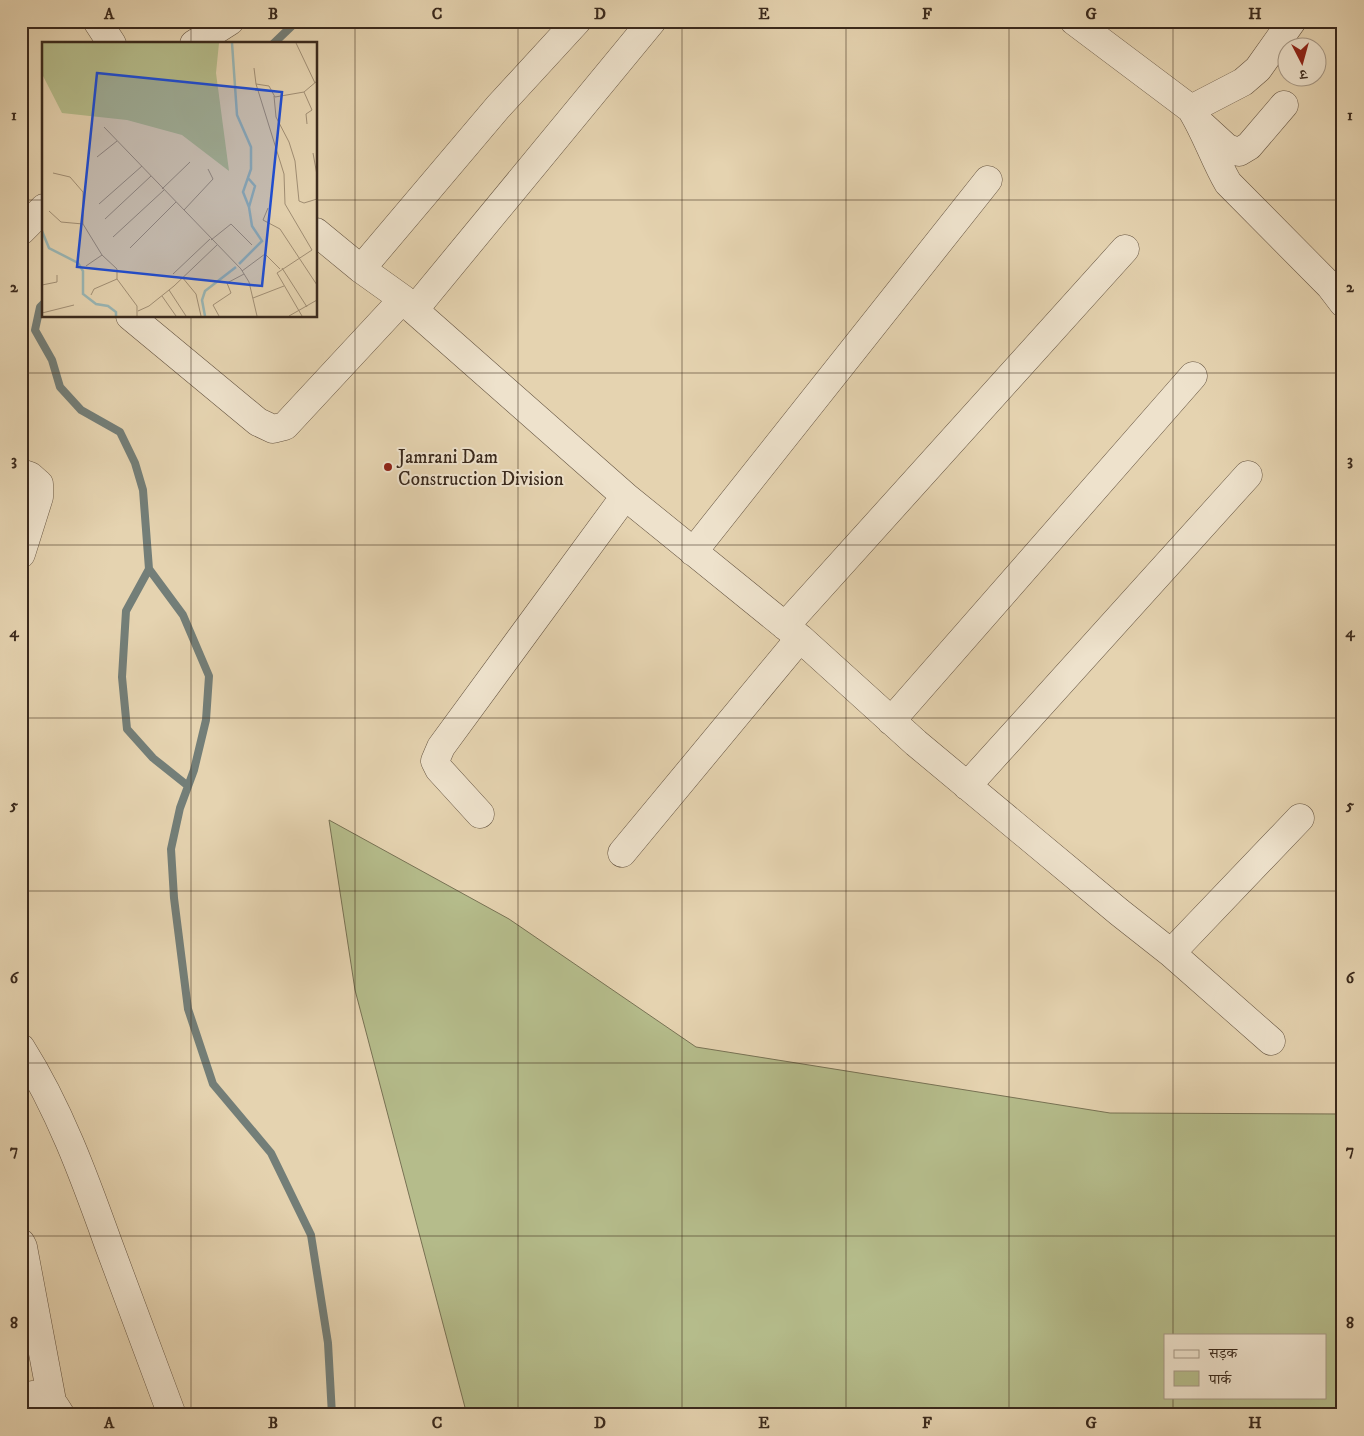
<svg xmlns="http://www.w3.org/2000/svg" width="1364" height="1436" font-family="'IM FELL DW Pica','Noto Serif Devanagari',serif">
	<rect width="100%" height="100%" fill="#e5d3b0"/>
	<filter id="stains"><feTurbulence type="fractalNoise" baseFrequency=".004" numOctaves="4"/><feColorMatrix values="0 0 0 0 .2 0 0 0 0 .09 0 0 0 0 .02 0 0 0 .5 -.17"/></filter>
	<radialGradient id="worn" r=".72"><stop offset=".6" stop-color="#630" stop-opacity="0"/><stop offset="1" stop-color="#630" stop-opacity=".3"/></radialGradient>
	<path fill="#b5bc8b" stroke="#787254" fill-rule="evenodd" d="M 329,820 L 509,919 L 696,1047 L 1110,1113 L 1343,1114 L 1343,1415 L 467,1415 L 355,990 ZM 1165,1335 L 1325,1335 L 1325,1397 L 1165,1397 Z"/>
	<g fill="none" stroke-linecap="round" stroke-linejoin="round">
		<path stroke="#737e78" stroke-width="8" d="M 273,44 L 297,21
			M 44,303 L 40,307 L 35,330 L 52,360 L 60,387 L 81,410 L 120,432 L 135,463 L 143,490 L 149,569 L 183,615 L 209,676 L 206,720 L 194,770 L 180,808 L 171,849 L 174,898 L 188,1009 L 213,1084 L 271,1153 L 311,1235 L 328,1343 L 332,1415
			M 149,569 L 126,611 L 122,677 L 127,729 L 153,758 L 188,786"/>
		<g stroke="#655441" stroke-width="29">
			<path id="minor" d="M 97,21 L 112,44
				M 1074,21 L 1191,109 C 1206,133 1214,159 1228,183 L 1330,286 L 1343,303
				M 194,44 L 230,21
				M 1191,109 L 1243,82 L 1258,69 L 1292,21
				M 1203,126 L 1227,148 L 1239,152 L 1249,146 L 1284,105
				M 21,231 L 44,208
				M 316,232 L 361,269 L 403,299 L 414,310 L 625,496 L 800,638 L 916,743 L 1119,912 L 1171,953 L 1271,1041
				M 361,269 L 498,107 L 577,21
				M 414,310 L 652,21
				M 130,316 L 258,422 L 273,429 L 285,426 L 403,299
				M 21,473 L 30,476 L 39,484 L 39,497 L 21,554
				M 693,552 L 988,180
				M 785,626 L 1125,249
				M 891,721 L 1193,376
				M 967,786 L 1248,475
				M 480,814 L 439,769 L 435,761 L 441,747 L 625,496
				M 622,853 L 800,638
				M 1171,953 L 1300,818
				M 21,1048 C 59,1108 84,1176 108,1243 C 129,1300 150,1357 172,1415
				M 21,1243 L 23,1247 L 52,1401
				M 21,1398 C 44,1391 48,1394 60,1414"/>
		</g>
		<use href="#minor" stroke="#eee2cc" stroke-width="28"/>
	</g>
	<path fill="none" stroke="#3a291c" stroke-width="1" stroke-opacity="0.55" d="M 191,21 L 191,44M 355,21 L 355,1415M 518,21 L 518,1415M 682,21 L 682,1415M 846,21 L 846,1415M 1009,21 L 1009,1415M 1173,21 L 1173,1335M 21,200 L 44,200M 316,200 L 1343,200M 191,316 L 191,1415M 21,373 L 1343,373M 21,545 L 1343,545M 21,718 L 1343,718M 21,891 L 1343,891M 21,1063 L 1343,1063M 21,1236 L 1343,1236M 1173,1397 L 1173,1415"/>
	<circle fill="#8f2418" stroke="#eee2cc" stroke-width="2" cx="388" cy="467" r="5"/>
	<g text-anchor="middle" stroke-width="4" stroke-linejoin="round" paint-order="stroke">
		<g font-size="19" fill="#3a291c" stroke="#eee2cc" text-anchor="start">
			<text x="398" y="463">Jamrani Dam<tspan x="398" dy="22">Construction Division</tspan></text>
		</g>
	</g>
	<g transform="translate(42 42)">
		<rect width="275" height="275" fill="#e5d3b0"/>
		<path d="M 0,1 L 177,1 L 174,31 L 187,129 L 140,93 L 85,78 L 20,71 L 0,32 Z" fill="#b5bc8b"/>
		<path fill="none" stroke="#99b6b5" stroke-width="2.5" d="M 190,1 L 195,73 L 209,105 L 209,127 L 201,150 L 207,165 L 210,184 L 220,199 L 197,222M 206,136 L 213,144 L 207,165M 0,189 L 7,206 L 36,221 L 41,229 L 41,252 L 54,262 L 66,264 L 74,270 L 74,274M 163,274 L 160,258 L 163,249 L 194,225"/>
		<path fill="none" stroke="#a18f75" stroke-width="1" d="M 254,1 L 273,41M 212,26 L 214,42 L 227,44 L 233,55 L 262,50 L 275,39M 214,42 L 242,132 L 243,162 L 270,208 L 235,231 L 260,274M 262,50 L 270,68 L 264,72 L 265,82M 232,54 L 234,75 L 247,100 L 253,119 L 257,159 L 262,161 L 275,157M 62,85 L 199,227 L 207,240 L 215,274M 271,111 L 275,133M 55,115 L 75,99M 11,131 L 28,135 L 41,150 L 41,182 L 60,213 L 75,227 L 75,237 L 95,264 L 95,274M 120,147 L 148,120M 57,162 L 100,124M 226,166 L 221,178 L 238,187 L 275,243M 142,168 L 171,137 L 166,127M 7,169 L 19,180 L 41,182M 63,177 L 109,134M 71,195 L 122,148M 169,198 L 189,182 L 210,203M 88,206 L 134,160M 44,224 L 60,213M 240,226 L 265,265M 200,229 L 223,212 L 238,227M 131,232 L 168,197M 140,235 L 154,252 L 159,274M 0,243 L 15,240 L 15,233M 127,248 L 144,274M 49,253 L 52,247 L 75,237M 120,254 L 134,274M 211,256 L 242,244M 96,269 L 107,264 L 132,244 L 175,203M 0,271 L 32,263M 177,274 L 171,263 L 189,251 L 185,241 L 202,232M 247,274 L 275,258"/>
		<path fill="#1d4ed8" fill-opacity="0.15" stroke="#1d4ed8" stroke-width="2.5" d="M 55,31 L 240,50 L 220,244 L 35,225 Z"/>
		<rect width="275" height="275" fill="none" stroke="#3a291c" stroke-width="2.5"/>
	</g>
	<rect width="1364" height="1436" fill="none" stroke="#e5d3b0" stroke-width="55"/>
	<rect x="1164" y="1334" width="162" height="65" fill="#eee2cc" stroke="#a69886"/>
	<rect x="1174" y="1350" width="25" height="8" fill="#eee2cc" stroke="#a69886"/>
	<text x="1209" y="1358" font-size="15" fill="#3a291c">सड़क</text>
	<rect x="1174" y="1371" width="25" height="15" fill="#b5bc8b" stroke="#a69886"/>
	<text x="1209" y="1384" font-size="15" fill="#3a291c">पार्क</text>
	<g transform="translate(1302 62) rotate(174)"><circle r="24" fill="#eee2cc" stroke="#a69886"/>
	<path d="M0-4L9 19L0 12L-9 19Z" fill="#8f2418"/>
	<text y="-8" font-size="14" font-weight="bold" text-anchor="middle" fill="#3a291c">उ</text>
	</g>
	<rect x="28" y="28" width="1308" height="1380" fill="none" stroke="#3a291c" stroke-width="2"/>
	<g font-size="16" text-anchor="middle" font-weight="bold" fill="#3a291c">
		<text x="109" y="19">A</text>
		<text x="273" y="19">B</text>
		<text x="437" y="19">C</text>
		<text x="600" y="19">D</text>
		<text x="764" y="19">E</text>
		<text x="927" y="19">F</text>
		<text x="1091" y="19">G</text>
		<text x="1255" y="19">H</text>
		<text x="14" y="120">1</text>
		<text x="1350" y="120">1</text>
		<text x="14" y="292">2</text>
		<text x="1350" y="292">2</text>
		<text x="14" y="465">3</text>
		<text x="1350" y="465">3</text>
		<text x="14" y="637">4</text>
		<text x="1350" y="637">4</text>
		<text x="14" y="810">5</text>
		<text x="1350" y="810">5</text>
		<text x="14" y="983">6</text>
		<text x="1350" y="983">6</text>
		<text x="14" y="1155">7</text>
		<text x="1350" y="1155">7</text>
		<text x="14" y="1328">8</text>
		<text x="1350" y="1328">8</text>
		<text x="109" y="1428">A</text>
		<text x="273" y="1428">B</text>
		<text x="437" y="1428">C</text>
		<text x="600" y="1428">D</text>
		<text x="764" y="1428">E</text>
		<text x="927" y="1428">F</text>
		<text x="1091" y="1428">G</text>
		<text x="1255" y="1428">H</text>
	</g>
	<rect width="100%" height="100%" filter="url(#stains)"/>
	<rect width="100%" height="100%" fill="url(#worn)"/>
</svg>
